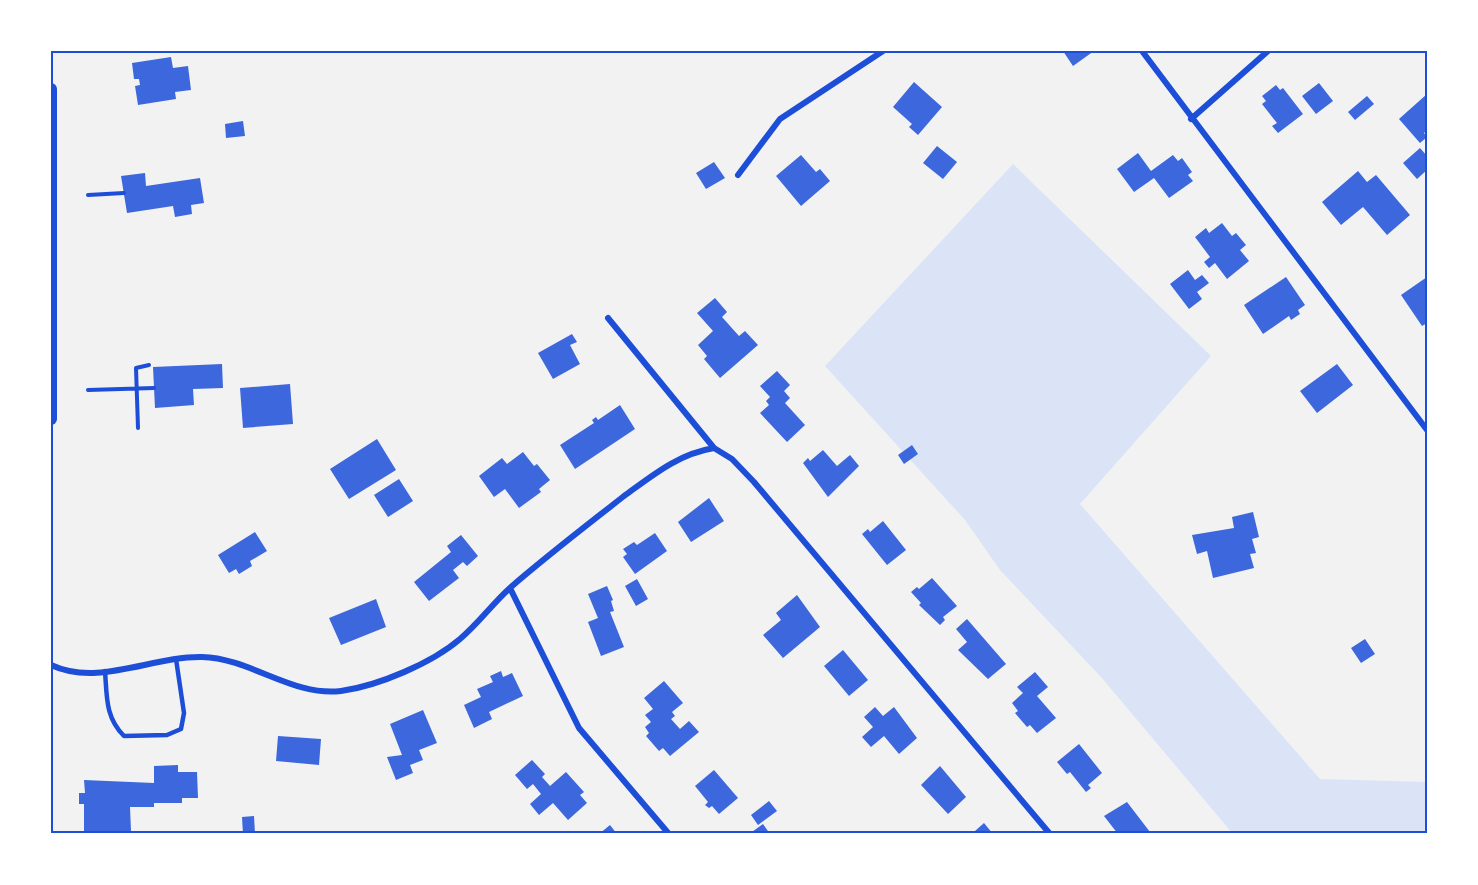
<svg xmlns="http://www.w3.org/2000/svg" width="1478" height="885" font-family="'PT Sans Narrow',sans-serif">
	<rect width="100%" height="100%" fill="#f2f2f2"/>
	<path fill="#dbe4f7" d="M 1013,164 L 1211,356 L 1080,504 L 1320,779 L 1427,782 L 1427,834 L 1233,834 L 1101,677 L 1000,570 L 965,520 L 825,366 Z"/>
	<path fill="#3d67dc" d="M 1063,51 L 1094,51 L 1073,66 Z
		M 171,57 L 173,68 L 188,66 L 191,90 L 175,92 L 176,99 L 138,105 L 135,86 L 140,85 L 139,79 L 134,79 L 132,63 Z
		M 914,82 L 942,107 L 918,135 L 909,127 L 912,124 L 893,107 Z
		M 1319,83 L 1333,101 L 1316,114 L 1302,96 Z
		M 1276,85 L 1280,90 L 1283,88 L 1303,114 L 1278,133 L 1272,126 L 1277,123 L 1262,104 L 1266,101 L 1262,96 Z
		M 1427,94 L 1427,130 L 1424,133 L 1427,137 L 1420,143 L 1399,119 Z
		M 1367,96 L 1374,104 L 1355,120 L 1348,112 Z
		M 243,121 L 245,136 L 226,138 L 225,124 Z
		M 937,146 L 957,162 L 943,179 L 923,163 Z
		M 1420,148 L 1427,156 L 1427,170 L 1417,179 L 1403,163 Z
		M 1138,153 L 1151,171 L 1173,155 L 1178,161 L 1182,158 L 1192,172 L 1188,175 L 1193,181 L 1169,198 L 1154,178 L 1134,192 L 1117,169 Z
		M 801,155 L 816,172 L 820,169 L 830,181 L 801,206 L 776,176 Z
		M 714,162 L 725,178 L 706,189 L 696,173 Z
		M 1358,171 L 1367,182 L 1376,175 L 1410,215 L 1387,235 L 1363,207 L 1341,225 L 1322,202 Z
		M 145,173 L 146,186 L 200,178 L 204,203 L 191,205 L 192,214 L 175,217 L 173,206 L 127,213 L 121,176 Z
		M 1222,223 L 1232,236 L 1236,233 L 1246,245 L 1240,250 L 1249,261 L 1227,279 L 1215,263 L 1209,268 L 1204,262 L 1210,257 L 1195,237 L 1206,228 L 1209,233 Z
		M 1188,270 L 1195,280 L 1202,275 L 1209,283 L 1197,292 L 1202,299 L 1189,309 L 1170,284 Z
		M 1286,277 L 1305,305 L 1298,310 L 1300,314 L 1291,320 L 1289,316 L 1263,334 L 1244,305 Z
		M 1427,277 L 1427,323 L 1422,326 L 1401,295 Z
		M 715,298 L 727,312 L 722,317 L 739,336 L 745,331 L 758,345 L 720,378 L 704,359 L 707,356 L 698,345 L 713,331 L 697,313 Z
		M 572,334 L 577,342 L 570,345 L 580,364 L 553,379 L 538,353 Z
		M 222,364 L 223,388 L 193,389 L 194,405 L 155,408 L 153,367 Z
		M 1337,364 L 1353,385 L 1317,413 L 1300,391 Z
		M 777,371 L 790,385 L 784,391 L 790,398 L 785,403 L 805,425 L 787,442 L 760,413 L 769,405 L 766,401 L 770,397 L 760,386 Z
		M 290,384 L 293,424 L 243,428 L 240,388 Z
		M 620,405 L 635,429 L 575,469 L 560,445 L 594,423 L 592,420 L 596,417 L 598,420 Z
		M 377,439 L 396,470 L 349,499 L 330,469 Z
		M 912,445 L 918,454 L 904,464 L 898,455 Z
		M 823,450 L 837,466 L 850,455 L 859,466 L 828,497 L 803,463 L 808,458 L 810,461 Z
		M 523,452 L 534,466 L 537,464 L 550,480 L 539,489 L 541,492 L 519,508 L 505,489 L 494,497 L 479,476 L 502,458 L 507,464 Z
		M 399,479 L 413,501 L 388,517 L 374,495 Z
		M 709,498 L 724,521 L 691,542 L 678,522 Z
		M 1253,512 L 1259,537 L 1252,539 L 1256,553 L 1250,554 L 1254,568 L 1213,578 L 1207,551 L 1197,554 L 1192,535 L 1234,528 L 1232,517 Z
		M 883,521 L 906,550 L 887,565 L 862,534 L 868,529 L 870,532 Z
		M 255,532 L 267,551 L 250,561 L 252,566 L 239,574 L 236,569 L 229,573 L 218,555 Z
		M 655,533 L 667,551 L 635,574 L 623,557 L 627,554 L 623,549 L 634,542 L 637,545 Z
		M 461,535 L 478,556 L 467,566 L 463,562 L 453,570 L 459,578 L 429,601 L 414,582 L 451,552 L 447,546 Z
		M 932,578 L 957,606 L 943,617 L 945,620 L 940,625 L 919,605 L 921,603 L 911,592 L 917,587 L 919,589 Z
		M 637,579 L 648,599 L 636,606 L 625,586 Z
		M 607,586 L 613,600 L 611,601 L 614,611 L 610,612 L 624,647 L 601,656 L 588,622 L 598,618 L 588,594 Z
		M 797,595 L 820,627 L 783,658 L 763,635 L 781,620 L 776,613 Z
		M 376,599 L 386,627 L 341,645 L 329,618 Z
		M 967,619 L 1006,664 L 988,679 L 958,650 L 967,642 L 956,629 Z
		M 1365,639 L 1375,654 L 1361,663 L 1351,648 Z
		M 843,650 L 868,680 L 849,696 L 824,666 Z
		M 501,671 L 503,677 L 512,673 L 523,696 L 489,712 L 492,719 L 474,728 L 464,705 L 481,697 L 477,689 L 493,682 L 490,676 Z
		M 1035,672 L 1048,687 L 1037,696 L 1056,718 L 1037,733 L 1030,725 L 1027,727 L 1015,713 L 1018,711 L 1012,703 L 1023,693 L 1017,687 Z
		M 664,681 L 683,703 L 672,712 L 675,716 L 671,719 L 680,729 L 689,721 L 699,732 L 670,756 L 663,748 L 659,751 L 646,736 L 649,733 L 645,727 L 651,722 L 645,715 L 653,709 L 644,698 Z
		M 875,707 L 883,716 L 894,707 L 917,738 L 899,754 L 884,736 L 871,747 L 862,737 L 873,727 L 864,717 Z
		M 423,710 L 437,743 L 419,750 L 423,760 L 410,765 L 413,773 L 396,780 L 387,757 L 402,755 L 390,724 Z
		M 278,736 L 321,739 L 319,765 L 276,761 Z
		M 1079,744 L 1102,773 L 1088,785 L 1091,788 L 1086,792 L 1070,772 L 1067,774 L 1057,762 Z
		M 532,760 L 545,774 L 542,777 L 550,786 L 566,772 L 584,792 L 580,795 L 587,803 L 568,820 L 553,803 L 539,815 L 530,804 L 541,794 L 533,784 L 527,789 L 515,775 Z
		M 178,765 L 178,772 L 197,772 L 198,798 L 182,798 L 182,803 L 154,803 L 154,807 L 130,807 L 131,831 L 84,831 L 84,804 L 79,804 L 79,793 L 85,793 L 84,780 L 154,783 L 154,766 Z
		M 940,766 L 966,797 L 948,814 L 921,785 Z
		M 714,770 L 738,798 L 719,814 L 712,806 L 709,808 L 705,805 L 708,802 L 695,786 Z
		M 769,801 L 777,811 L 758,825 L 751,815 Z
		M 1127,802 L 1150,832 L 1147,834 L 1118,834 L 1104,816 Z
		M 254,816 L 255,834 L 243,834 L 242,817 Z
		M 984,823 L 993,834 L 978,834 L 975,831 Z
		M 763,824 L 770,834 L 749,834 Z
		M 610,825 L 617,834 L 599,834 Z"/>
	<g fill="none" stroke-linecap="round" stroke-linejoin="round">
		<path stroke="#1d4ed8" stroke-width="4" d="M 88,195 L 124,193
			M 88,390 L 154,388
			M 138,428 L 136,368 L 149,365"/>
		<path stroke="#1d4ed8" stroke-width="4.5" d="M 105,671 C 107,696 105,717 124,736 L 167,735 L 181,729 L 184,713 L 176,659"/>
		<path stroke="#1d4ed8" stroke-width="6" d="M 1142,51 L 1427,430
			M 1191,119 L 1268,51
			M 738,175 L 780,119 L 883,51
			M 608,318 L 714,448 L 732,459 L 754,482 L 1050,834
			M 510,588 L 579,728 L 669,834
			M 51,665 C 98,687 152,656 202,657 C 250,658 293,697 341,691 C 378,686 432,663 460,639 C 479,623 493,603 511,587 C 548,555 586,526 624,496 C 653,475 678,454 714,448"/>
		<path stroke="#1d4ed8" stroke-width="12" d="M 51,89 L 51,419"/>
	</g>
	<rect width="1478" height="885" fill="none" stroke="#ffffff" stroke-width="105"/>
	<rect x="52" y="52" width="1374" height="780" fill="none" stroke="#1d4ed8" stroke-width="2"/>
</svg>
